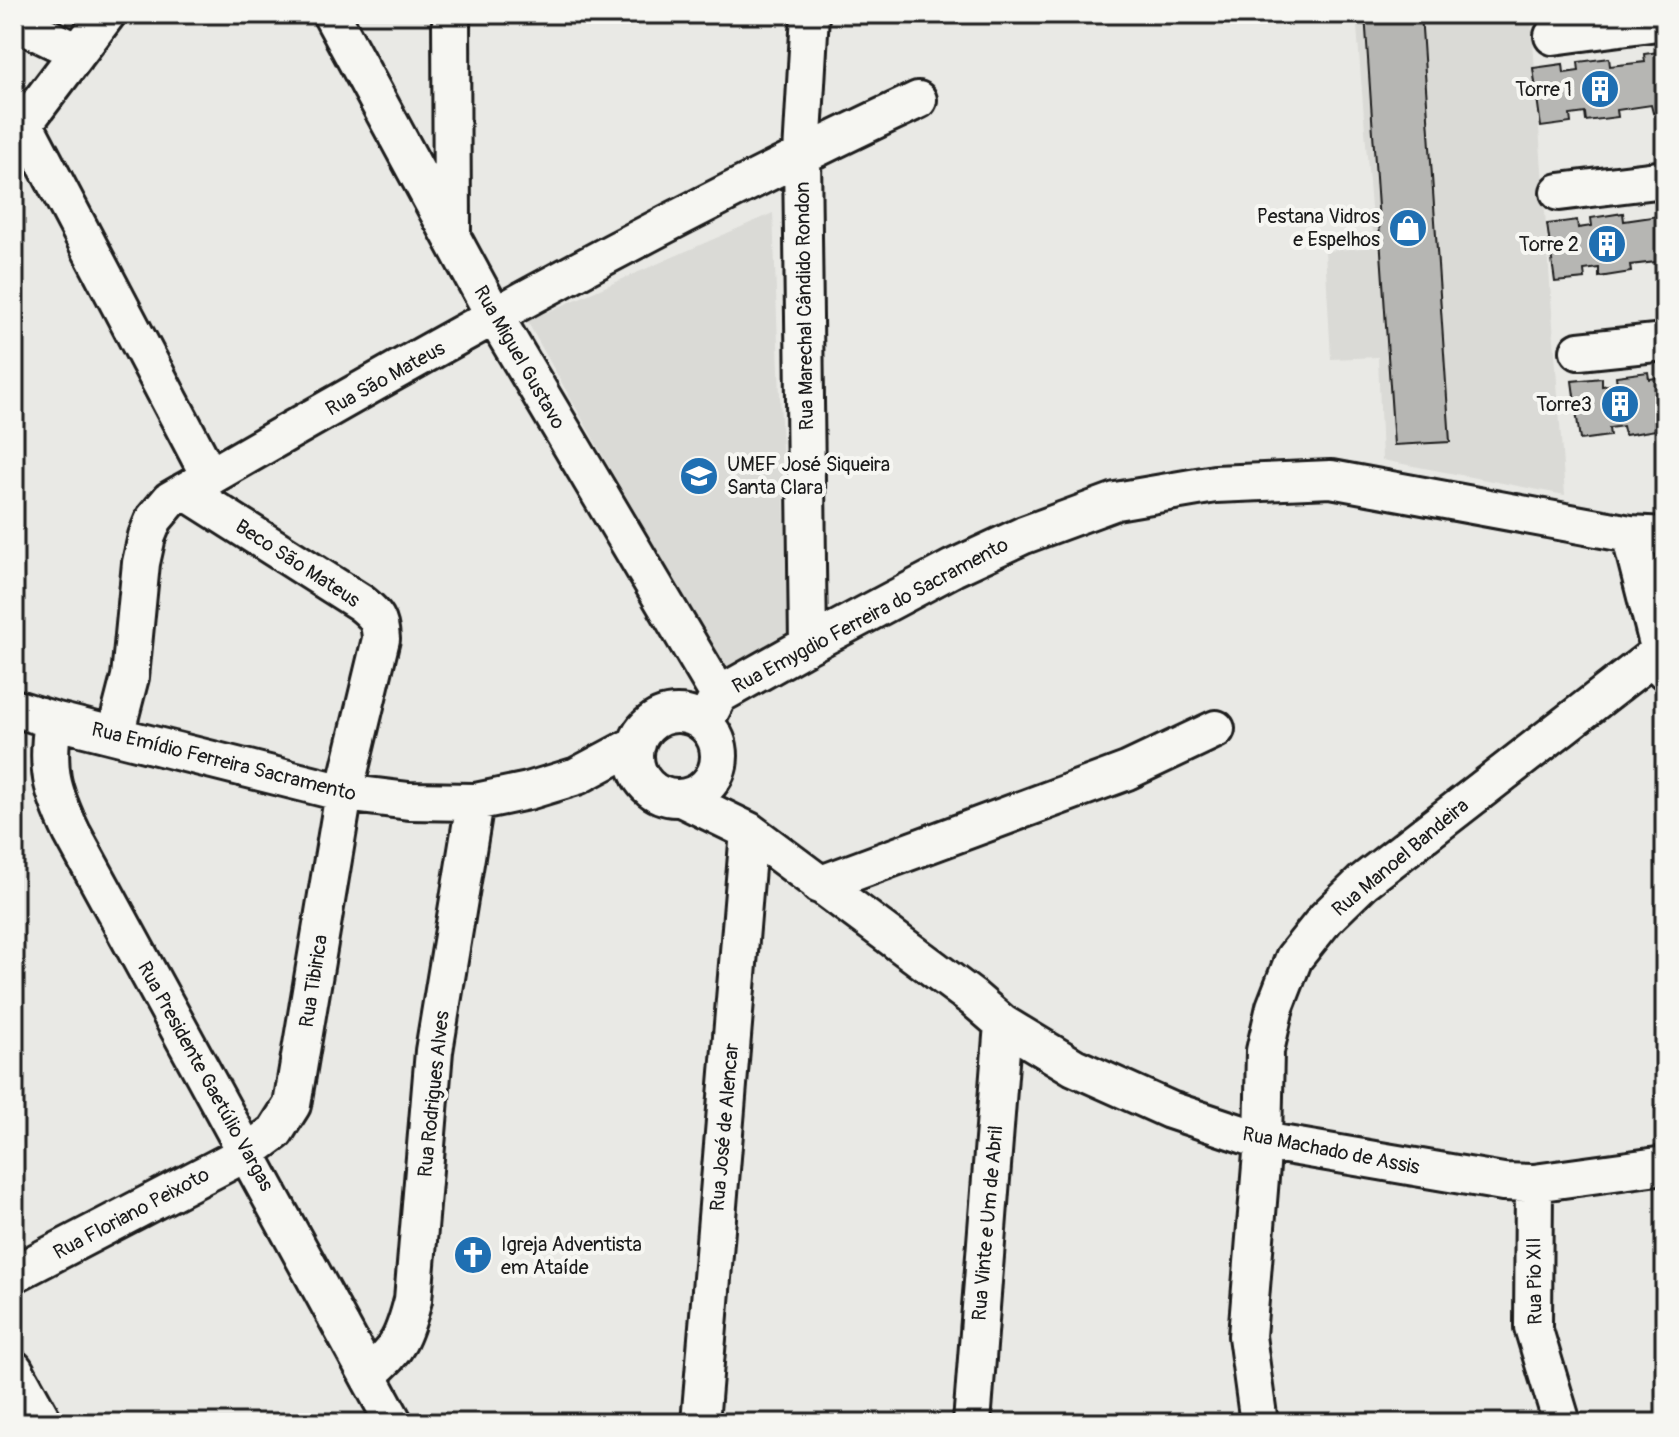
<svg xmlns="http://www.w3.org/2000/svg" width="1679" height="1437" font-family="Pangolin,sans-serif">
	<rect width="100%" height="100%" fill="#e9e9e5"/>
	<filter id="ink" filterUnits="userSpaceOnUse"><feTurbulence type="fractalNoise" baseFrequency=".0125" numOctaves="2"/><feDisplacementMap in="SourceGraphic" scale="16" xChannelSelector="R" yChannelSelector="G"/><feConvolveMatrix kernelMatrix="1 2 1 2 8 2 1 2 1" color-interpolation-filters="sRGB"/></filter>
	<g filter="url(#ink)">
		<path fill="#dadad6" d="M 1356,14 L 1531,14 L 1565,495 L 1382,460 L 1378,357 L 1331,359 L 1325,251 L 1374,247 Z
			M 773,213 L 789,632 L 725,673 L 527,321 Z"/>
		<path fill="#b6b6b3" stroke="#1c1c1c" stroke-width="2" d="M 1365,14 L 1421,14 L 1450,442 L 1394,445 Z
			M 1665,51 L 1665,111 L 1653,113 L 1651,105 L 1617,110 L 1618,117 L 1586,121 L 1585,113 L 1570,115 L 1571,123 L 1541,127 L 1533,68 L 1563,64 L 1564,73 L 1579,71 L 1578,62 L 1609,58 L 1610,66 L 1645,62 L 1644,54 Z
			M 1665,209 L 1665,261 L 1630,265 L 1631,272 L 1599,277 L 1599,268 L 1584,270 L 1585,279 L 1555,282 L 1547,224 L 1577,220 L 1578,228 L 1592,226 L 1591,218 L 1623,213 L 1624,221 L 1659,216 L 1658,210 Z
			M 1648,372 L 1649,379 L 1665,377 L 1665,422 L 1655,423 L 1656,430 L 1625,435 L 1623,426 L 1609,428 L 1610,436 L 1580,440 L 1572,381 L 1602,378 L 1602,386 L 1617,384 L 1616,376 Z"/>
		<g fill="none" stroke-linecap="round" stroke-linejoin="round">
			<g stroke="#1c1c1c" stroke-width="42">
				<path id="minor" d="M 331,14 L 495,317 L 719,695
					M 451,14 L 452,231
					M 14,21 L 78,52
					M 1553,36 L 1665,21
					M 24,123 L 210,477
					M 14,137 L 107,14
					M 1559,192 L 1665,179
					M 1579,351 L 1665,342
					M 1630,534 L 1665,671
					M 808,645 L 802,154 L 810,14
					M 14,708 L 53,720 L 344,793 L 409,801 L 475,802 L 528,791 L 577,776 L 637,744
					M635 756a42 42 0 1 1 84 0a42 42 0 1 1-84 0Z
					M 53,720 C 46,769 51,789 72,833 L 394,1423
					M 704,724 L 719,695 L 808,645 L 953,568 L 1024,535 L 1116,501 L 1215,484 L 1331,479 L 1630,534 L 1665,536
					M 115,735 L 130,677 L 141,563 L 147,536 L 154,519 L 170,500 C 414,358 662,219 918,100
					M 681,798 L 749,831 L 973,998 L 1003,1024 L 1074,1067 L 1170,1110 L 1263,1141 L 1503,1182 L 1534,1183 L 1665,1165
					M 819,885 L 1127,771 L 1216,729
					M 1534,1183 L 1533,1327 L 1562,1423
					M 14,1274 L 248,1152 L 275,1132 L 292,1105 L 344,793 L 381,639 C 380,620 376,615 361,603 L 185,491
					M 14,1369 L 44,1423
					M 369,1373 C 398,1351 404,1335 413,1300 L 434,1051 L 475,802
					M 700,1423 L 749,831
					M 972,1423 L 1003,1024
					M 1259,1423 L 1247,1336 L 1263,1141 L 1265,1051 L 1275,1007 L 1294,958 L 1326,918 L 1363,882 L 1659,652"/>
			</g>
			<use href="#minor" stroke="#f6f6f2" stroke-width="36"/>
		</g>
	</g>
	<defs>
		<g id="building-disc" transform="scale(2)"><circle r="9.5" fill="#1f6fb2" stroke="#f6f6f2"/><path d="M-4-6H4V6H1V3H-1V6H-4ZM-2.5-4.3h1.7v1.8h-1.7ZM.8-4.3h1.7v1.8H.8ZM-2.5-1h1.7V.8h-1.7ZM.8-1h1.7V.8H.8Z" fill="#fff"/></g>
		<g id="shop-disc" transform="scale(2)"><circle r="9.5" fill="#1f6fb2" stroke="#f6f6f2"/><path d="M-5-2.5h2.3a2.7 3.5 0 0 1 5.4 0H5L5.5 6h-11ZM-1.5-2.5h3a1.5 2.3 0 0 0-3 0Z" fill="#fff"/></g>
		<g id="school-disc" transform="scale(2)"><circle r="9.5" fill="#1f6fb2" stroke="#f6f6f2"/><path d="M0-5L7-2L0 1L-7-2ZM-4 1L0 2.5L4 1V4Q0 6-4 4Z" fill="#fff"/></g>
		<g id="church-disc" transform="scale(2)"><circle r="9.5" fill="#1f6fb2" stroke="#f6f6f2"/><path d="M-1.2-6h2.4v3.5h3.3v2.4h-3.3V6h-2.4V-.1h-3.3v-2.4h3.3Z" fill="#fff"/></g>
	</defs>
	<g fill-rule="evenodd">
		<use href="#building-disc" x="1600" y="89"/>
		<use href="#shop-disc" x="1408" y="228"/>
		<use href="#building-disc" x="1607" y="244"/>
		<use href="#building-disc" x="1620" y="404"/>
		<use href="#school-disc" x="699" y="476"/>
		<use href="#church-disc" x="473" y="1255"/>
	</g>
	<g text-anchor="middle" stroke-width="8" stroke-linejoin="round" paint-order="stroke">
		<g font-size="20" fill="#1c1c1c" stroke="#f6f6f2" text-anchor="end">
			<text x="1572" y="96">Torre 1</text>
			<text x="1380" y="223">Pestana Vidros<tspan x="1380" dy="23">e Espelhos</tspan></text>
			<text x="1579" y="251">Torre 2</text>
			<text x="1592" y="411">Torre3</text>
			<text x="727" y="471" text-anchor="start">UMEF José Siqueira<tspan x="727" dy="23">Santa Clara</tspan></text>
			<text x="501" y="1251" text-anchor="start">Igreja Adventista<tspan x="501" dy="23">em Ataíde</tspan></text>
		</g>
		<g font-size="20" fill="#1c1c1c" stroke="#f6f6f2">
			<text transform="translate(804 306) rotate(-91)" y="7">Rua Marechal Cândido Rondon</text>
			<text transform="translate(520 357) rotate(60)" y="7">Rua Miguel Gustavo</text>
			<text transform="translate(385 378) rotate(-29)" y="7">Rua São Mateus</text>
			<text transform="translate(298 563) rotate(33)" y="7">Beco São Mateus</text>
			<text transform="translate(870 615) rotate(-28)" y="7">Rua Emygdio Ferreira do Sacramento</text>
			<text transform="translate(224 761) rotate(14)" y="7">Rua Emídio Ferreira Sacramento</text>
			<text transform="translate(1400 857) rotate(-40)" y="7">Rua Manoel Bandeira</text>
			<text transform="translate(313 981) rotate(-81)" y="7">Rua Tibirica</text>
			<text transform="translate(206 1076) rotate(61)" y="7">Rua Presidente Gaetúlio Vargas</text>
			<text transform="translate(433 1094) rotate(-84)" y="7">Rua Rodrigues Alves</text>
			<text transform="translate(724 1127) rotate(-85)" y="7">Rua José de Alencar</text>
			<text transform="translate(1331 1150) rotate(11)" y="7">Rua Machado de Assis</text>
			<text transform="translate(131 1213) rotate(-28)" y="7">Rua Floriano Peixoto</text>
			<text transform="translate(987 1223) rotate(-85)" y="7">Rua Vinte e Um de Abril</text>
			<text transform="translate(1534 1281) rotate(-91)" y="7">Rua Pio XII</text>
		</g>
	</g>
	<rect width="1679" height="1437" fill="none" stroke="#f6f6f2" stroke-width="48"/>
	<rect x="24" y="24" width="1631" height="1389" fill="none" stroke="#1c1c1c" stroke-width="3" filter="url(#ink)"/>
</svg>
